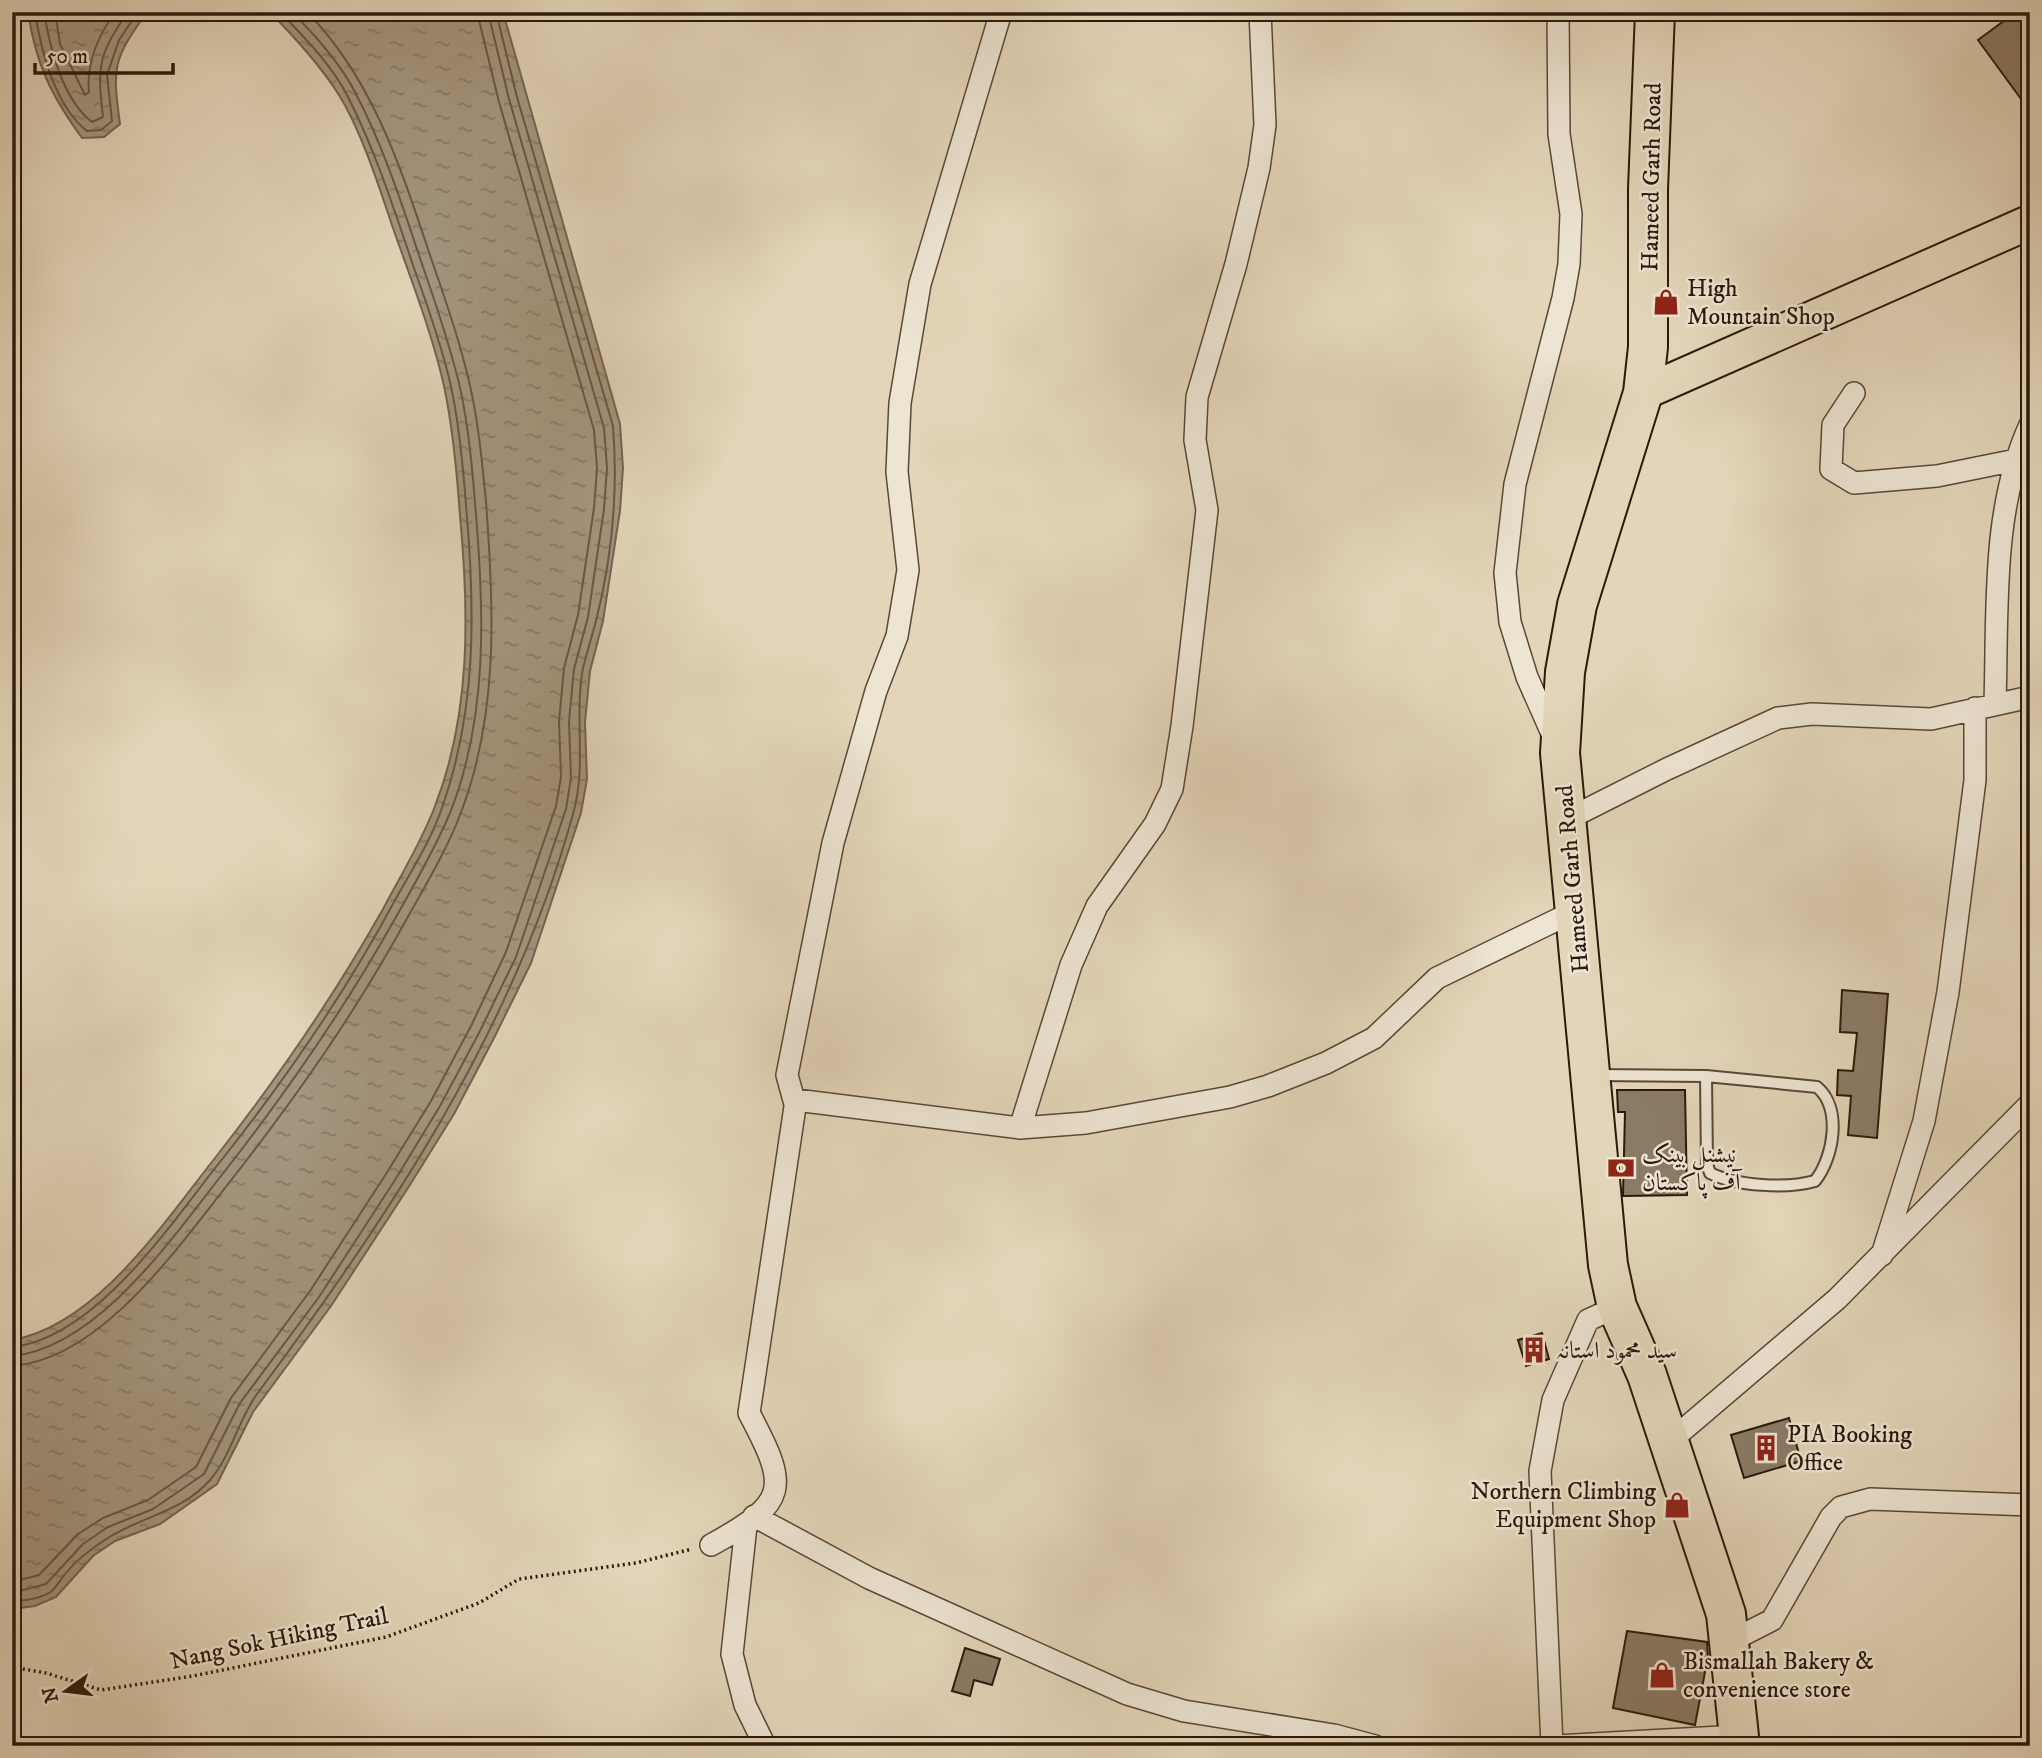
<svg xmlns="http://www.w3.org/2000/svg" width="2042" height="1758" font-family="'IM FELL DW Pica',Amiri,serif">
	<defs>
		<pattern id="water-ripples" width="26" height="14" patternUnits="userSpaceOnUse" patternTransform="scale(1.75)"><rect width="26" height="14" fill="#a4957e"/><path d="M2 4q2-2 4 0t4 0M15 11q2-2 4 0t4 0" fill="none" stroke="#867965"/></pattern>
	</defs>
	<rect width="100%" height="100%" fill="#e3d5b9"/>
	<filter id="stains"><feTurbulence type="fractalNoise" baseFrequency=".00286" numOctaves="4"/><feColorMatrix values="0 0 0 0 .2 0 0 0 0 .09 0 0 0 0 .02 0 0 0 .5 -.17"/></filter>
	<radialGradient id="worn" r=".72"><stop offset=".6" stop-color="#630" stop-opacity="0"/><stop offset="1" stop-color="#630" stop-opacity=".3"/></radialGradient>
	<path fill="url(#water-ripples)" stroke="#746350" stroke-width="2" d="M 28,12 L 147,12 C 113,60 112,66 120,124 L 104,137 L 82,138 C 51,95 36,65 28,12 Z
		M 270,12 L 503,12 L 620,424 L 623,468 L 620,511 L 603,621 L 590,671 L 585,722 L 587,779 L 581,813 L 531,963 L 494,1038 L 454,1114 L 408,1188 L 331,1306 L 253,1412 L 217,1484 L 160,1524 L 115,1541 L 93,1556 L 56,1597 L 35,1606 L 12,1609 L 12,1340 C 97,1325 164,1222 215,1158 C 277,1079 333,998 383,909 C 401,875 422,841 435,806 C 471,714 469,612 460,516 C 457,473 453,428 444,386 C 432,333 412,282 394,231 C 380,190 362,132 339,95 C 320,65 295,38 270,12 Z"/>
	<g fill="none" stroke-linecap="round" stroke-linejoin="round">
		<path stroke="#685744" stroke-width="2" d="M 35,12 C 41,51 55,106 87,131 L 101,130 L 112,121 L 107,75 L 119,40 L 138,12
			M 44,12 C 50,48 62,99 92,122 L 103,117 C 97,66 98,55 128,12
			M 55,12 L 60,44 L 85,95 L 89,92 C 86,62 98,36 115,12
			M 12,1347 C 92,1339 166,1231 212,1172 C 281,1086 342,999 394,902 C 411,871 432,839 443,805 C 477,707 475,607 466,505 C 463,465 459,421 450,382 C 441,344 428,307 415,271 C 395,212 376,152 348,97 C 332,65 304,37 280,12
			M 12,1356 C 97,1348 172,1238 221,1176 C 287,1092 344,1010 396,917 C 415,883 435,849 450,813 C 489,715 484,606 475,503 C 472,463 468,419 458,379 C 448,341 436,304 423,267 C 403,208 384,147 355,92 C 340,63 315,35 292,12
			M 12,1366 C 99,1360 175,1251 225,1188 C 295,1099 355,1014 410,913 C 428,881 447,849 460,815 C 499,715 494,607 486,502 C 482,461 478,417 468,377 C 459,339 446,301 433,264 C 403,175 375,81 307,12
			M 12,1582 L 39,1575 L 78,1534 L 103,1518 L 148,1500 L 196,1467 L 231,1398 L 310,1291 L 386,1174 L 431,1101 L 471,1026 L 506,952 L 556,806 L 561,777 L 559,721 L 564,668 L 578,615 L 594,508 L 597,468 L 594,430 L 499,102 L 477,12
			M 12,1593 L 46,1584 L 83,1544 L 108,1527 L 153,1509 L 204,1474 L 240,1403 L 319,1297 L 395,1180 L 440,1106 L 480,1031 L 516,957 L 566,809 L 571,778 L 569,721 L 574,669 L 588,617 L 604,509 L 607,468 L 604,428 L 509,99 L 488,12
			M 12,1602 C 25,1600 41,1599 52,1591 C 57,1586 61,1579 65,1574 C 77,1559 92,1548 108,1538 C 140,1517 184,1511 210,1480 C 231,1456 238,1420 257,1394 C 389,1217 514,1029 573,814 C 587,766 574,716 583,668 C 587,652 592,636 596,621 C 612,558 618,490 613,426 L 517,97 L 496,12"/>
	</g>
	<path fill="#8b7b65" stroke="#2b190b" stroke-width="2" d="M 2016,12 L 2030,12 L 2030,93 L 2021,99 L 1978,40 Z
		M 1842,990 L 1888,994 L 1877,1138 L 1848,1135 L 1851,1096 L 1837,1095 L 1838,1070 L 1853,1071 L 1857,1033 L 1840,1032 Z
		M 1617,1090 L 1685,1090 L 1687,1195 L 1623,1196 L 1625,1112 L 1618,1112 Z
		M 1542,1333 L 1549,1359 L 1526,1366 L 1518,1340 Z
		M 1789,1418 L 1801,1461 L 1744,1478 L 1731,1435 Z
		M 1627,1631 L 1707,1642 L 1708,1656 L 1695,1725 L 1613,1708 Z
		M 965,1648 L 1000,1659 L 992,1685 L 974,1680 L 970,1696 L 952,1691 Z"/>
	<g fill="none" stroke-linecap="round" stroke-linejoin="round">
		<g stroke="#594836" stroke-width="14">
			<path id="lane" d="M 1595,1075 L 1706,1076 L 1817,1087 C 1842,1108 1834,1157 1815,1181 C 1787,1189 1736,1186 1710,1173 L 1707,1164 L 1706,1076"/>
		</g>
		<g stroke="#594836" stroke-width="24">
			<path id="street" d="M 1854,393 L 1833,425 L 1831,469 L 1854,483 L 1937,476 L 2016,460
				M 1995,703 C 1998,611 1991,510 2030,425
				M 1554,738 L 1527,677 L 1510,622 L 1505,573 L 1515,484 L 1563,298 L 1569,264 L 1571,214 L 1559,134 L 1558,12
				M 1566,820 L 1667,769 L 1778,718 L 1812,714 L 1931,719 L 2030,697
				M 795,1104 L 787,1075 L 833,843 L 876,691 L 897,636 L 908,570 L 897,472 L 900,403 L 920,284 L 1001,12
				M 1020,1128 L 1071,965 L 1097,906 L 1155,824 L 1172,789 L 1182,726 L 1207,510 L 1195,440 L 1197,397 L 1236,264 L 1259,168 L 1265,125 L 1260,12
				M 1882,1255 L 1924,1121 L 1948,992 L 1975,780 L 1975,708
				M 1669,1442 L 1837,1299 L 2030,1104
				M 754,1516 L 869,1578 L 1127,1694 L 1184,1711 L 1334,1735 L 1375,1746
				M 746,1526 L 732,1654 L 745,1705 L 765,1746
				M 711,1545 C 789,1502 789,1488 749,1413 L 796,1100 L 1020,1128 L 1086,1123 L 1230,1097 L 1268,1086 L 1326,1063 L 1374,1038 L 1437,978 L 1575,911
				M 1731,1641 L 1772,1620 L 1831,1517 L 1841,1507 L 1870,1499 L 2030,1505
				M 1552,1746 L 1540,1471 L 1553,1400 L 1588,1320 L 1617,1307
				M 1556,1746 L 1739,1736"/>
		</g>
		<g stroke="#2b190b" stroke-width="37">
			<path id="primary" d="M 1643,393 L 2030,222"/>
		</g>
		<g stroke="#2b190b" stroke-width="42">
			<path id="highway" d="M 1655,12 L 1648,189 L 1648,347 L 1643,393 L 1577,605 L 1565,672 L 1560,753 L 1608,1265 L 1617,1307 L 1647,1375 L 1726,1614 L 1740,1746"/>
		</g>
		<path stroke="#2b190b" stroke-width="3.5" stroke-dasharray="2 3.5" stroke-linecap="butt" d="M 12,1667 L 46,1673 L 101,1690 L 193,1676 L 386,1637 L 479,1603 L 519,1579 L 636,1563 L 692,1549"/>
		<use href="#lane" stroke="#ede4d2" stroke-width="10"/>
		<use href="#street" stroke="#ede4d2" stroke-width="21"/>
		<use href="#primary" stroke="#e3d5b9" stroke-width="33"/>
		<use href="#highway" stroke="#e3d5b9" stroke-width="38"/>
	</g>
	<defs>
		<g id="shop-bare" transform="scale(2.1)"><path d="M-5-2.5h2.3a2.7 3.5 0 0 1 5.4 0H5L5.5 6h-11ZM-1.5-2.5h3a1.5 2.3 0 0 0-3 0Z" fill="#8f2418" stroke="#ede4d2" stroke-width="2.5" paint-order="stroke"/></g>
		<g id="bank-bare" transform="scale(2.1)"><path d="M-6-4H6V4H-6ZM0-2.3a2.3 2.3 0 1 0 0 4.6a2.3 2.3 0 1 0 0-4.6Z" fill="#8f2418" stroke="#ede4d2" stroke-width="2.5" paint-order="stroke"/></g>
		<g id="building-bare" transform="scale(2.1)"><path d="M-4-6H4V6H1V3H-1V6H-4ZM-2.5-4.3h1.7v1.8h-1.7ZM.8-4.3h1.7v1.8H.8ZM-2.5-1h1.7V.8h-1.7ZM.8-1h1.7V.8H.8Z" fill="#8f2418" stroke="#ede4d2" stroke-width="2.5" paint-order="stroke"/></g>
	</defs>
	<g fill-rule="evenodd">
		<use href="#shop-bare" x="1666" y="302"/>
		<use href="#bank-bare" x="1621" y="1168"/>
		<use href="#building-bare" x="1534" y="1350"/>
		<use href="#building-bare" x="1766" y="1448"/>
		<use href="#shop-bare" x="1677" y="1505"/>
		<use href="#shop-bare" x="1662" y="1675"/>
	</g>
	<g text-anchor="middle" stroke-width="5" stroke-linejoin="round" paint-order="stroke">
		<g font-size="24" fill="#2b190b" stroke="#ede4d2">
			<text transform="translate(1651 177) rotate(-89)" y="8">Hameed Garh Road</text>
			<text transform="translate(1572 879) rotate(-95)" y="8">Hameed Garh Road</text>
			<text transform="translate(279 1638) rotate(-12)" y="8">Nang Sok Hiking Trail</text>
		</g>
		<g font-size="24" fill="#2b190b" stroke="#ede4d2" text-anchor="start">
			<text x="1687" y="296">High<tspan x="1687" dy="28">Mountain Shop</tspan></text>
			<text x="1642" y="1162">نیشنل بینک<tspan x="1642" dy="28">آف پاکستان</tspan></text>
			<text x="1555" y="1358">سید محمود استانہ</text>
			<text x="1787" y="1442">PIA Booking<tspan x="1787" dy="28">Office</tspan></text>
			<text x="1656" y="1499" text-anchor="end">Northern Climbing<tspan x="1656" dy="28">Equipment Shop</tspan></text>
			<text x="1683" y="1669">Bismallah Bakery &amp;<tspan x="1683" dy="28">convenience store</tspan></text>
		</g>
	</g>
	<rect width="2042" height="1758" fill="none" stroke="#e3d5b9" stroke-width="42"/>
	<rect x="14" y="14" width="2014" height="1730" fill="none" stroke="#2b190b" stroke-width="3.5"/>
	<rect x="21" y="21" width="2000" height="1716" fill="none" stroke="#2b190b" stroke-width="2"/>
	<g transform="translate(66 1691) rotate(256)" stroke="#ede4d2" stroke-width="5" paint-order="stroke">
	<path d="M0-5L12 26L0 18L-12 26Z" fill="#2b190b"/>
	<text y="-10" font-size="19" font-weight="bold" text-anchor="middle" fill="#2b190b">N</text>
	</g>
	<path d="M35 63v10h138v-10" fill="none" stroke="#2b190b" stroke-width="3.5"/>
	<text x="46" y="63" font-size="21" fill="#2b190b" stroke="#ede4d2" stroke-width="5" paint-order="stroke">50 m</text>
	<rect width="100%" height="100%" filter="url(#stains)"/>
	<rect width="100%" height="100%" fill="url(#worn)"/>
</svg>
